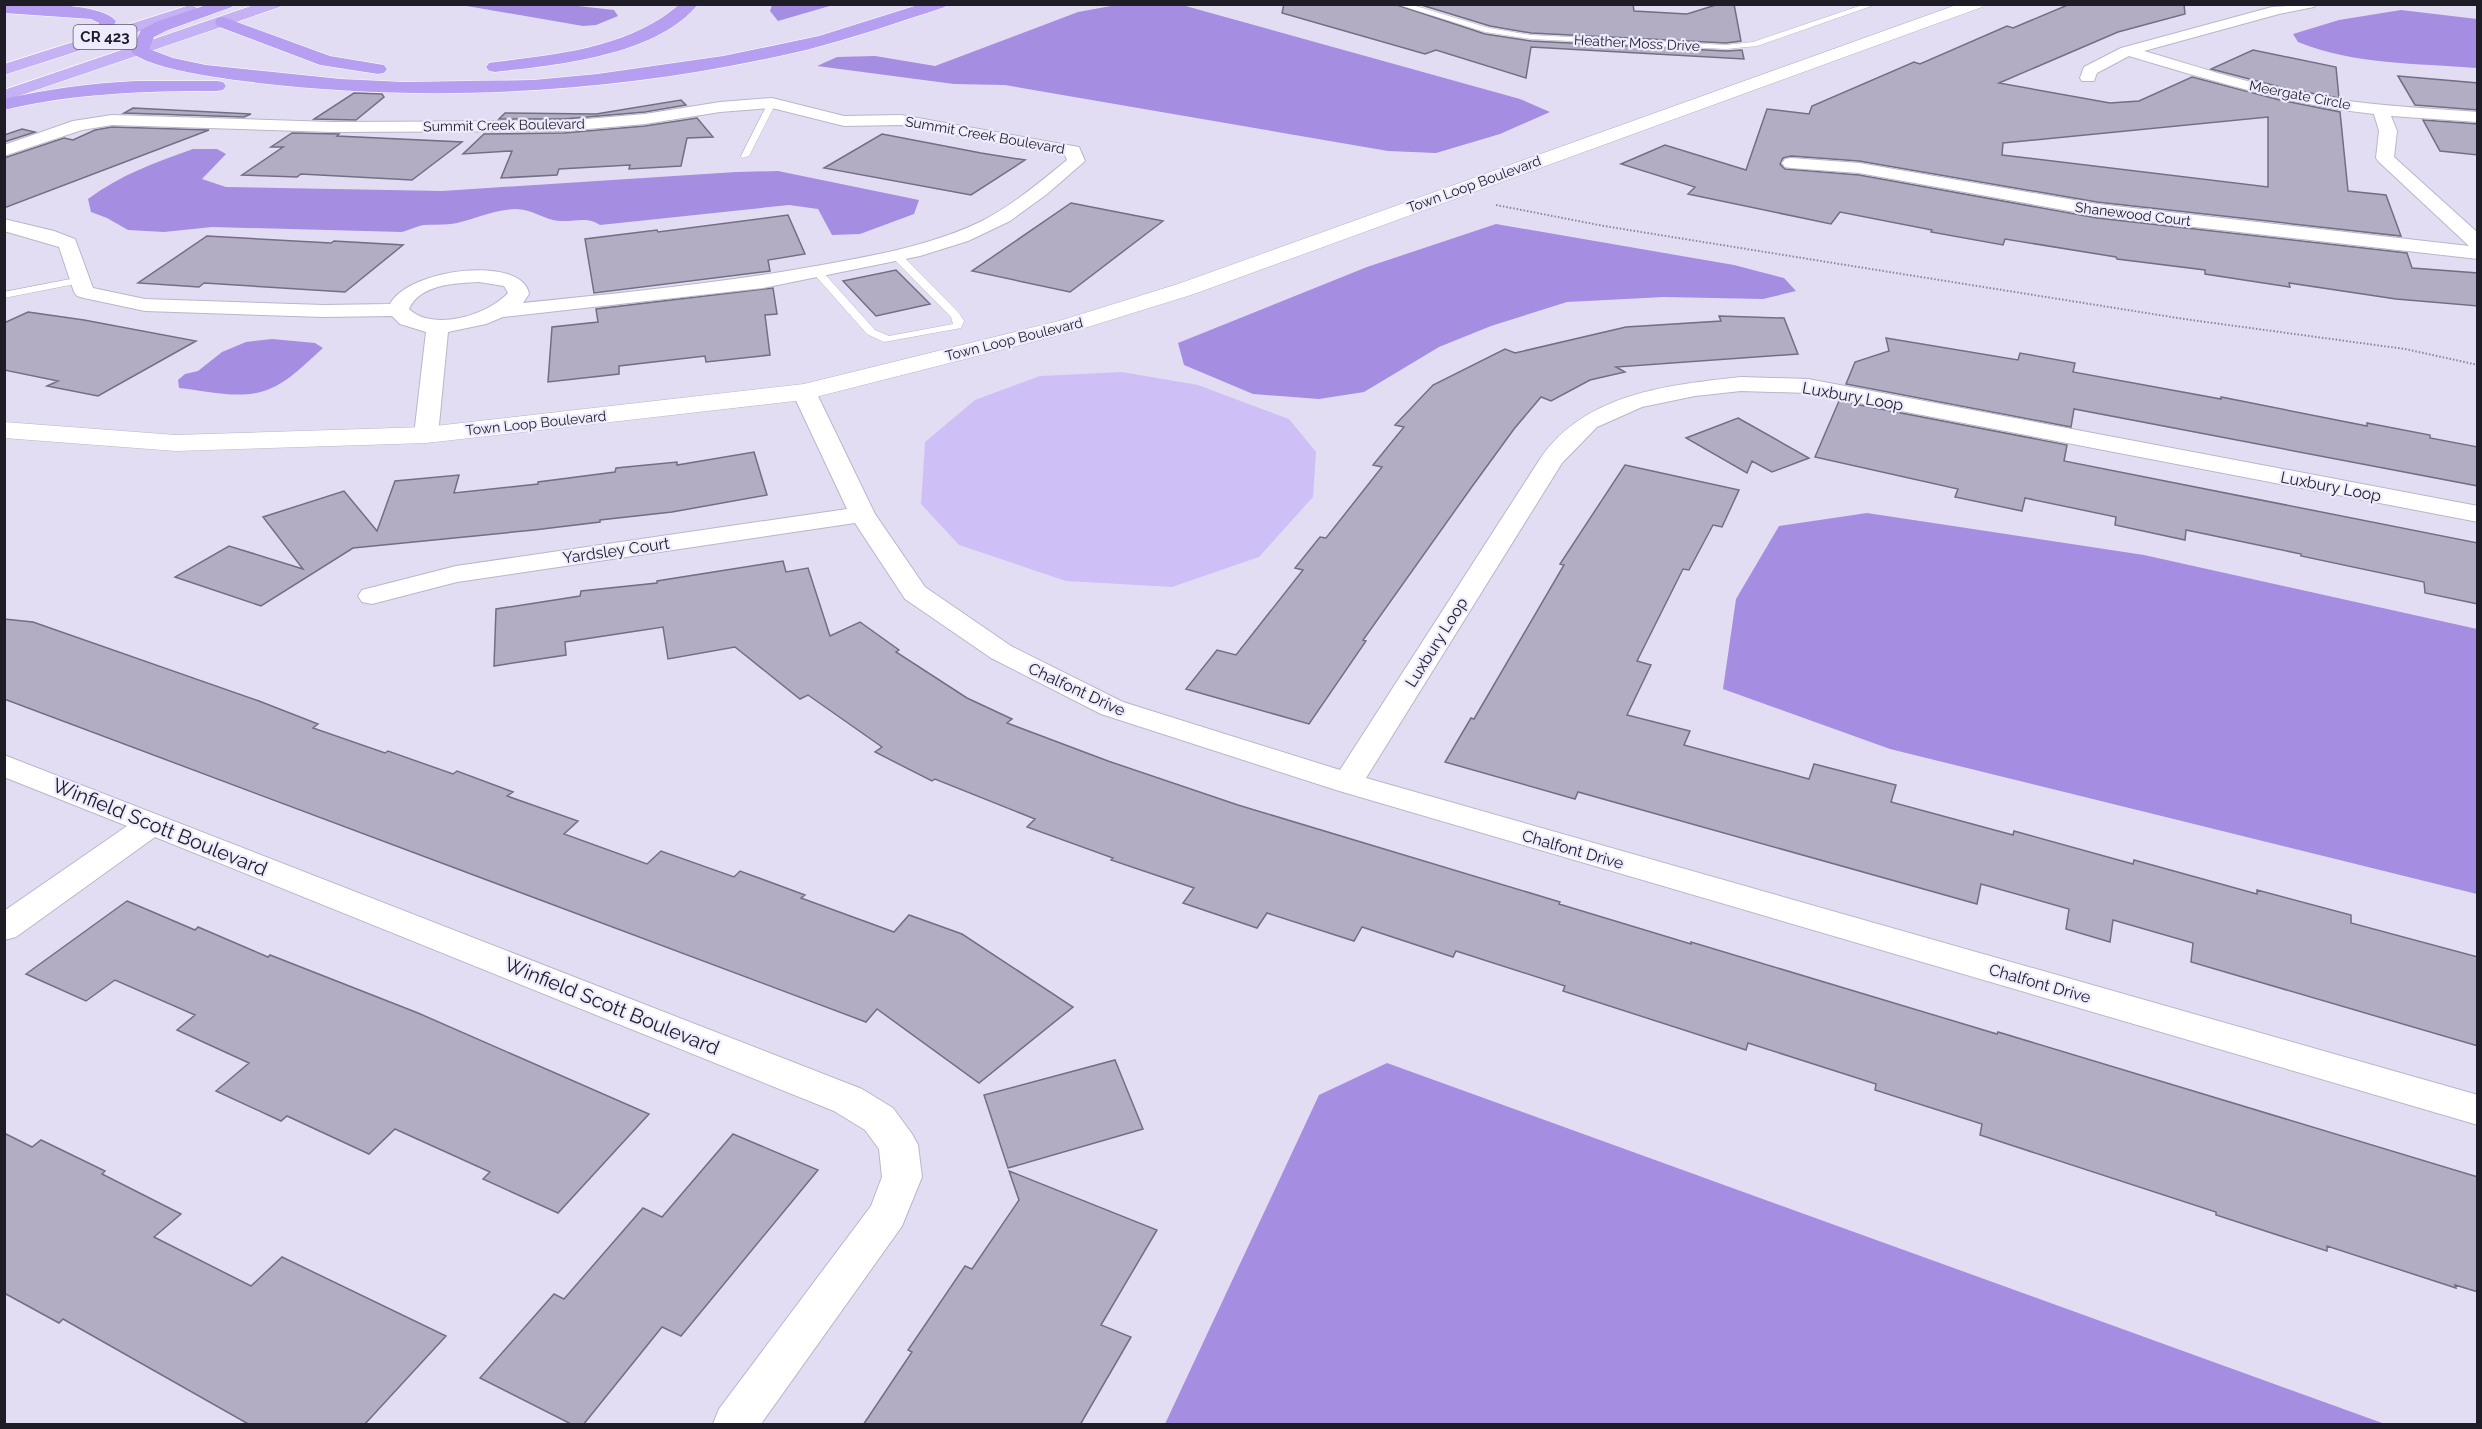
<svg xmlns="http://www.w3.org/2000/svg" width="2482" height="1429" font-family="Raleway,sans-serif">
	<rect width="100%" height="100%" fill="#e3ddf4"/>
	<path fill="#cec0f7" d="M 1122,372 L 1198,385 L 1289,419 L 1316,452 L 1313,497 L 1259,557 L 1172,587 L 1066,581 L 959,545 L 921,504 L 925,442 L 975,400 L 1040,376 Z"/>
	<path fill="#a58de1" d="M 1122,4 L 1182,5 L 1520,99 L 1550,112 L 1500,134 L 1436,153 L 1388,151 L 1005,85 L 954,84 L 817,66 L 837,57 L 875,56 L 935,66 L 1078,12 Z
		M 461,5 L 560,4 L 614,10 L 618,16 L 596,25 L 583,26 Z
		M 772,5 L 772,4 L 833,5 L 778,21 L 770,11 Z
		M 2401,10 L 2477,19 L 2477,68 C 2417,63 2354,65 2298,42 L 2293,34 L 2339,20 Z
		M 193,149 L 217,149 L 226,154 L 202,179 L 226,187 L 442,191 L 736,172 L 778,171 L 919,200 L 914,214 L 860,234 L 832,235 L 818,209 L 789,205 L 600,225 C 587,216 575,222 560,221 C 544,220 533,209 515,209 C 495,210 479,217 461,222 C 448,226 436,224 424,225 C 417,226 409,230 402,232 L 212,227 L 164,232 L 128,230 L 107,218 L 91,212 L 88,199 C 120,175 156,162 193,149 Z
		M 1496,224 L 1734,265 L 1784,278 L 1796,291 L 1763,299 L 1664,297 L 1567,302 L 1491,326 L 1439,347 L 1364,392 L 1319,399 L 1253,394 L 1184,365 L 1178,343 L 1367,267 Z
		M 272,339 L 315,343 L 323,348 C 307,362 289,382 267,390 C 241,400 207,391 179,388 L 178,380 L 185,374 L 198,371 L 222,352 L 246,342 Z
		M 1867,513 L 2144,555 L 2477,629 L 2477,894 L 1890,749 L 1723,689 L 1736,599 L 1779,526 Z
		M 1387,1063 L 2385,1424 L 1165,1424 L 1319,1095 Z"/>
	<path fill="#b2adc3" stroke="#736e83" stroke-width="1.5" fill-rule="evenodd" d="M 1284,4 L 1394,4 L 1485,34 L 1531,41 L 1726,51 L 1742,50 L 1744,59 L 1531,47 L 1526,78 L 1436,50 L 1425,54 L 1282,13 Z
		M 1418,4 L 1633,4 L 1634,11 L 1687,14 L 1719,4 L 1734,4 L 1741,41 L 1726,43 L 1531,33 L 1490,26 Z
		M 2070,4 L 2184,4 L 2185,14 L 2118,32 L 1999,83 L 2110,103 L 2139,101 L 2192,77 L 2280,100 L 2340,112 L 2348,191 L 2386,195 L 2401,236 L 2097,202 L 1859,161 L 1791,156 L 1783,158 L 1780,164 L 1785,169 L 1859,175 L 2097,218 L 2407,253 L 2412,268 L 2478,273 L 2478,306 L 2396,299 L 2289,283 L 2290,287 L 2205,274 L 2205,270 L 2117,259 L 2116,257 L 2005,239 L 2003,245 L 1931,232 L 1932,230 L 1840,212 L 1831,224 L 1688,194 L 1695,187 L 1621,164 L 1665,145 L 1746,170 L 1767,109 L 1809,114 L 1812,106 L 1914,62 L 1920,64 L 2007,26 L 2013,28 ZM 2268,117 L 2268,187 L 2002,155 L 2003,143 Z
		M 2253,50 L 2336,67 L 2339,98 L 2288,89 L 2211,69 Z
		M 2398,76 L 2478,83 L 2478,110 L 2415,105 Z
		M 354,93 L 382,94 L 384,97 L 356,120 L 314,119 Z
		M 681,100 L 686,105 L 645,112 L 564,119 L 499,119 L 505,113 L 596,114 Z
		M 133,108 L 251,114 L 244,117 L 124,113 Z
		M 697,118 L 713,137 L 687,138 L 681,166 L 629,169 L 630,165 L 559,169 L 557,175 L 501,178 L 512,151 L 463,154 L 484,134 L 564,133 L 645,126 Z
		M 2423,120 L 2478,124 L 2478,155 L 2440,151 Z
		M 112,127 L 209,130 L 4,208 L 4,158 L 64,138 L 73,140 L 95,130 Z
		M 22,129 L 35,132 L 4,142 L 4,135 Z
		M 292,133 L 339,134 L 337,136 L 462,142 L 412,180 L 301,174 L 297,177 L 242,175 L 283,147 L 271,147 Z
		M 882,134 L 981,153 L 1025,160 L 971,195 L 824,168 Z
		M 1071,203 L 1163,221 L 1070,292 L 972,271 Z
		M 788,215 L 805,254 L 768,260 L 770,271 L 594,293 L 585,239 L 657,230 L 658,232 Z
		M 207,236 L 331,243 L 334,241 L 403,245 L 345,292 L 204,283 L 199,287 L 138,283 Z
		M 896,270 L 930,304 L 876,316 L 843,281 Z
		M 773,288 L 777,314 L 765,315 L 770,355 L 706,362 L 705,356 L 619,366 L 619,374 L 548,382 L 552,327 L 598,322 L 596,309 Z
		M 28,312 L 84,320 L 196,341 L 98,396 L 47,386 L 58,381 L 4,370 L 4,323 Z
		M 1719,316 L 1784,318 L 1798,354 L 1616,367 L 1625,372 L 1590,380 L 1551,401 L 1541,397 L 1514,429 L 1471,488 L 1363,640 L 1366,641 L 1309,724 L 1186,689 L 1217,650 L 1236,655 L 1303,570 L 1295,568 L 1320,537 L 1326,538 L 1382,467 L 1373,465 L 1404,427 L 1395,425 L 1433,385 L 1505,349 L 1515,353 L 1626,327 L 1721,321 Z
		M 1886,338 L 2018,360 L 2020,353 L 2075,363 L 2073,372 L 2221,399 L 2221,397 L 2367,426 L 2367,423 L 2430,435 L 2430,438 L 2478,447 L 2478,486 L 2074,409 L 2071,427 L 1846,384 L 1855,362 L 1889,351 Z
		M 1839,401 L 2067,445 L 2064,461 L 2478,543 L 2478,604 L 2425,593 L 2424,582 L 2301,556 L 2301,554 L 2186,530 L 2185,540 L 2115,525 L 2116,517 L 2025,498 L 2022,511 L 1955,497 L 1958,489 L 1815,457 Z
		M 1738,418 L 1809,458 L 1772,472 L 1752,461 L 1747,473 L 1686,438 Z
		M 754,452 L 767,495 L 672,512 L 600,520 L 600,522 L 534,530 L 353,548 L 261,606 L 175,577 L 229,546 L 303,569 L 263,517 L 344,491 L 377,531 L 395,481 L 459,475 L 454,493 L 538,484 L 538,482 L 615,472 L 616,468 L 677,462 L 677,465 Z
		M 1625,465 L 1739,490 L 1722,527 L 1713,525 L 1689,570 L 1683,569 L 1637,661 L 1651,665 L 1627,715 L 1690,731 L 1684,745 L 1809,779 L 1814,764 L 1896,785 L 1891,802 L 2013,835 L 2014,831 L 2133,864 L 2134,860 L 2257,894 L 2257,890 L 2351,915 L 2351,923 L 2478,957 L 2478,1046 L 2191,962 L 2193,943 L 2113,920 L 2110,942 L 2066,929 L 2069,909 L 1981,884 L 1977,904 L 1578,792 L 1575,799 L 1445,762 L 1471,718 L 1474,719 L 1564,565 L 1560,564 Z
		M 783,561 L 786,572 L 808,568 L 830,636 L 860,622 L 899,650 L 896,652 L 967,698 L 1012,719 L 1007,723 L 1108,761 L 1238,805 L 1560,902 L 1559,904 L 1691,944 L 1691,942 L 1997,1034 L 1998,1032 L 2478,1177 L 2478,1292 L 2455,1285 L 2456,1288 L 2327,1246 L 2327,1251 L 2216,1215 L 2216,1212 L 1980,1135 L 1982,1124 L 1875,1090 L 1876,1084 L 1748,1043 L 1746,1050 L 1563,991 L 1565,986 L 1456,951 L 1453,957 L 1362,927 L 1354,941 L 1267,913 L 1257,928 L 1183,903 L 1194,888 L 1111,860 L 1113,858 L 1027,827 L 1035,819 L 935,779 L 932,781 L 875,752 L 882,747 L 808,695 L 800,699 L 735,647 L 668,659 L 663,627 L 565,642 L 566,655 L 494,666 L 496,609 L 580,596 L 581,591 L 657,583 L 657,581 Z
		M 4,619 L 33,622 L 259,701 L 318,724 L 313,728 L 385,753 L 388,751 L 453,774 L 457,771 L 513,792 L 507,796 L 578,821 L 564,834 L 647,864 L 661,851 L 734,877 L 740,871 L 805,895 L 801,898 L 894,932 L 909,915 L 962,934 L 1073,1007 L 979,1083 L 877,1009 L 866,1022 L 4,699 Z
		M 127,901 L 195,930 L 198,927 L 268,957 L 270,955 L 418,1013 L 649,1114 L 558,1213 L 483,1179 L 490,1172 L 395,1129 L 369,1154 L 287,1116 L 281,1121 L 216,1091 L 249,1063 L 177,1030 L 195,1015 L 115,980 L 86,1001 L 26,974 Z
		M 1115,1060 L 1143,1129 L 1008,1168 L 984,1095 Z
		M 4,1133 L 32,1147 L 41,1140 L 105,1171 L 102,1174 L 181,1214 L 154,1237 L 251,1286 L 282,1257 L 446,1336 L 364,1425 L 250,1425 L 63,1319 L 59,1323 L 4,1293 Z
		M 733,1134 L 818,1170 L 681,1336 L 662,1327 L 583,1425 L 573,1425 L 480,1378 L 554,1294 L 564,1299 L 643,1208 L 662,1217 Z
		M 1009,1171 L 1157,1230 L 1101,1325 L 1131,1337 L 1080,1425 L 863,1425 L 912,1352 L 908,1350 L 965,1266 L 972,1269 L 1019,1200 Z"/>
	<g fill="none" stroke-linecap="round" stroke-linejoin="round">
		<g stroke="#bab5cb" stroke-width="1">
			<path id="service" d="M 1396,4 L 1409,4 L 1489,28 L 1531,35 L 1726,45 L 1753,42 L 1865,4 L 1877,4 L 1757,46 L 1726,49 L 1531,39 L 1485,32 Z
				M 769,101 L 776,103 L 749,156 L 742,158 L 741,156 Z
				M 893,254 L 901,254 L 959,313 L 964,321 L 961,328 L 884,342 L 867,334 L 813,273 L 822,271 L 875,330 L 889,336 L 953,324 L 951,317 L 893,258 Z
				M 81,277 L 85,278 L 85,282 L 4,298 L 4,292 Z"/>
		</g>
		<g stroke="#bab5cb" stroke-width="2">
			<path id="minor" d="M 2316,4 L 2314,7 L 2279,14 L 2144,51 C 2199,67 2253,85 2308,95 C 2364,105 2421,108 2478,112 L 2478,122 L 2391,116 L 2397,131 L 2394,157 L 2478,233 L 2478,259 L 2097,216 L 1859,173 L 1791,168 L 1785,167 L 1782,163 L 1785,159 L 1791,158 L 1859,163 L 2097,204 L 2469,246 L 2379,162 L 2376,158 L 2379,131 L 2374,114 C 2289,105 2210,80 2129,56 L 2097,73 L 2094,81 L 2082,81 L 2080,78 L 2084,67 L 2121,48 L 2272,7 Z
				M 772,98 L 844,116 L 901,115 L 1073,146 L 1079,147 L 1085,161 L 1047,194 L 1010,221 L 968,241 L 920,256 L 763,288 L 503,317 L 486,324 L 448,332 L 438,435 L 434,440 L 426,442 L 418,440 L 414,435 L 426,332 L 400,324 L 392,316 L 324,317 L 145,311 L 84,298 L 77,296 L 74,292 L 59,247 L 4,231 L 4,219 L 54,231 L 75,239 L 93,288 L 145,299 L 324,305 L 390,304 C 409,268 523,255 529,294 L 523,303 C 628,292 734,282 838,262 C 887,253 937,243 982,221 C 1013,205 1040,182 1067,160 L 1065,155 L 901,125 L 844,126 L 772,108 L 720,112 L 645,124 L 564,131 L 331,132 L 112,125 L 82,130 L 4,156 L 4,145 L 73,121 L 112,115 L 331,122 L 564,121 L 645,114 L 720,102 ZM 479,282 L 504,286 L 508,293 C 488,315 433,332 409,309 C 420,284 456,283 479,282 Z
				M 1741,377 L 1808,379 L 2478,506 L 2478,522 L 1808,393 L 1741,391 L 1695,396 L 1642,407 L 1597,427 L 1562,463 L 1366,778 L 2478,1095 L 2478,1125 L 1336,790 L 1101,714 L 991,658 L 905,599 L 855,523 L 457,582 L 372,604 L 362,602 L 358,596 L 362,590 L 456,566 L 847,509 L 792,392 L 796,387 L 804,385 L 812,387 L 816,392 L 875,514 L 925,587 L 1011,646 L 1123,702 L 1340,770 L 1540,459 C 1585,393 1668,385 1741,377 Z
				M 4,755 L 862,1089 L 893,1108 L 912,1134 L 918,1145 L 922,1177 L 902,1226 L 761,1424 L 713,1424 L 719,1409 L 871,1206 L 882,1177 L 879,1149 L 865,1130 L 834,1111 L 155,837 L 16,937 L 4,940 L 4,911 L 127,826 L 4,777 Z"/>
		</g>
		<g stroke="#bab5cb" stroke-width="1">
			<path id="tertiary" d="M 1959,4 L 1984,4 L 1982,7 L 1194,294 L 1075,331 L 804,400 L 426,443 L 176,451 L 4,438 L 4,422 L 176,435 L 426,427 L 804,384 L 1059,321 L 1178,284 Z"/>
		</g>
		<g stroke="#fff" stroke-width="1">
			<path id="trunk" d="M 257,4 L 282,4 L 280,7 L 4,101 L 4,90 Z
				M 190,5 L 196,7 L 198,10 L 196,13 L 4,75 L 4,64 Z"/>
		</g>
		<g stroke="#fff" stroke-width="1">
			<path id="motorway" d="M 4,4 C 29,4 101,2 116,21 C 110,34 102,50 85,46 L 82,42 L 94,31 L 99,23 L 91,19 L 4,13 Z
				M 209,4 L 234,4 L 232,7 L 168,30 L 154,37 L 149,49 L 173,58 L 206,65 L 341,79 L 404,82 L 533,80 L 597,74 L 723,56 L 819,36 L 921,4 L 947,4 L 945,7 C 899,22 853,38 806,50 C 620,94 425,105 235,80 C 214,77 143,67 131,51 L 141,30 L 156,22 Z
				M 680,4 L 698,4 C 657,56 556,65 495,72 L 489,71 L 486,67 L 489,63 L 495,62 C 559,54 629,48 680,4 Z
				M 223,17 L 330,56 L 384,65 L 387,69 L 384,73 L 378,74 L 320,65 L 217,26 L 215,22 L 217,18 Z
				M 136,81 L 217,81 L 223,82 L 226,86 L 223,90 L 217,91 C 145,91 75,93 4,110 L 4,99 C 48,89 91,83 136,81 Z"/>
		</g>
		<path stroke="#8a8696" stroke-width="2" stroke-dasharray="1.5 2" stroke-linecap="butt" d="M 1496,205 L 1604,226 L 1852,266 L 2184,319 L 2405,349 L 2478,365"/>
		<use href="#service" fill="#fff" fill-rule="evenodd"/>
		<use href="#minor" fill="#fff" fill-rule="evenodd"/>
		<use href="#tertiary" fill="#fff" fill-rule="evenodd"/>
		<use href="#trunk" fill="#c4b2f4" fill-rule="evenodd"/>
		<use href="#motorway" fill="#b69ef1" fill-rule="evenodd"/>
	</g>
	<g text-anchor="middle" stroke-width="4.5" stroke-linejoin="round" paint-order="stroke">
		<g font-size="14" fill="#1e1c24" stroke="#efebfe">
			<text transform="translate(1637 43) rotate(3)" y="5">Heather Moss Drive</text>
			<text transform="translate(2300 95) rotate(11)" y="5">Meergate Circle</text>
			<text transform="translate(504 125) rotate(-1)" y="5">Summit Creek Boulevard</text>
			<text transform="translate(985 135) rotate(10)" y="5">Summit Creek Boulevard</text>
			<text transform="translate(1474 184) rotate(-20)" y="5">Town Loop Boulevard</text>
			<text transform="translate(2133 214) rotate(7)" y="5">Shanewood Court</text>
			<text transform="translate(1014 339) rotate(-14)" y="5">Town Loop Boulevard</text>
			<text transform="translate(536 423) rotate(-6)" y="5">Town Loop Boulevard</text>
		</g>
		<rect fill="#efebfe" stroke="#5d5a65" stroke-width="1.5" x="73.5" y="25" width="63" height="24" rx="4.5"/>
		<g font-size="15" font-weight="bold" fill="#1e1c24">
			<text x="105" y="42">CR 423</text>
		</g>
		<g font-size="16" fill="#1e1c24" stroke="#efebfe">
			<text transform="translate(1853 396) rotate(10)" y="6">Luxbury Loop</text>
			<text transform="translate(2331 486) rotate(11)" y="6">Luxbury Loop</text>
			<text transform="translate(616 550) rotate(-8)" y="6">Yardsley Court</text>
			<text transform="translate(1436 642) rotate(-58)" y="6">Luxbury Loop</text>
			<text transform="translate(1077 689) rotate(25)" y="6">Chalfont Drive</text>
			<text transform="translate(1573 849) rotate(16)" y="6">Chalfont Drive</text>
			<text transform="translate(2040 983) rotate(16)" y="6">Chalfont Drive</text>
		</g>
		<g font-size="20" fill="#1e1c24" stroke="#efebfe">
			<text transform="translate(160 827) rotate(22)" y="7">Winfield Scott Boulevard</text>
			<text transform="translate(612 1006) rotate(22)" y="7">Winfield Scott Boulevard</text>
		</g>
	</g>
	<rect width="2482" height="1429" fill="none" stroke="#1e1c24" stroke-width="12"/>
</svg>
